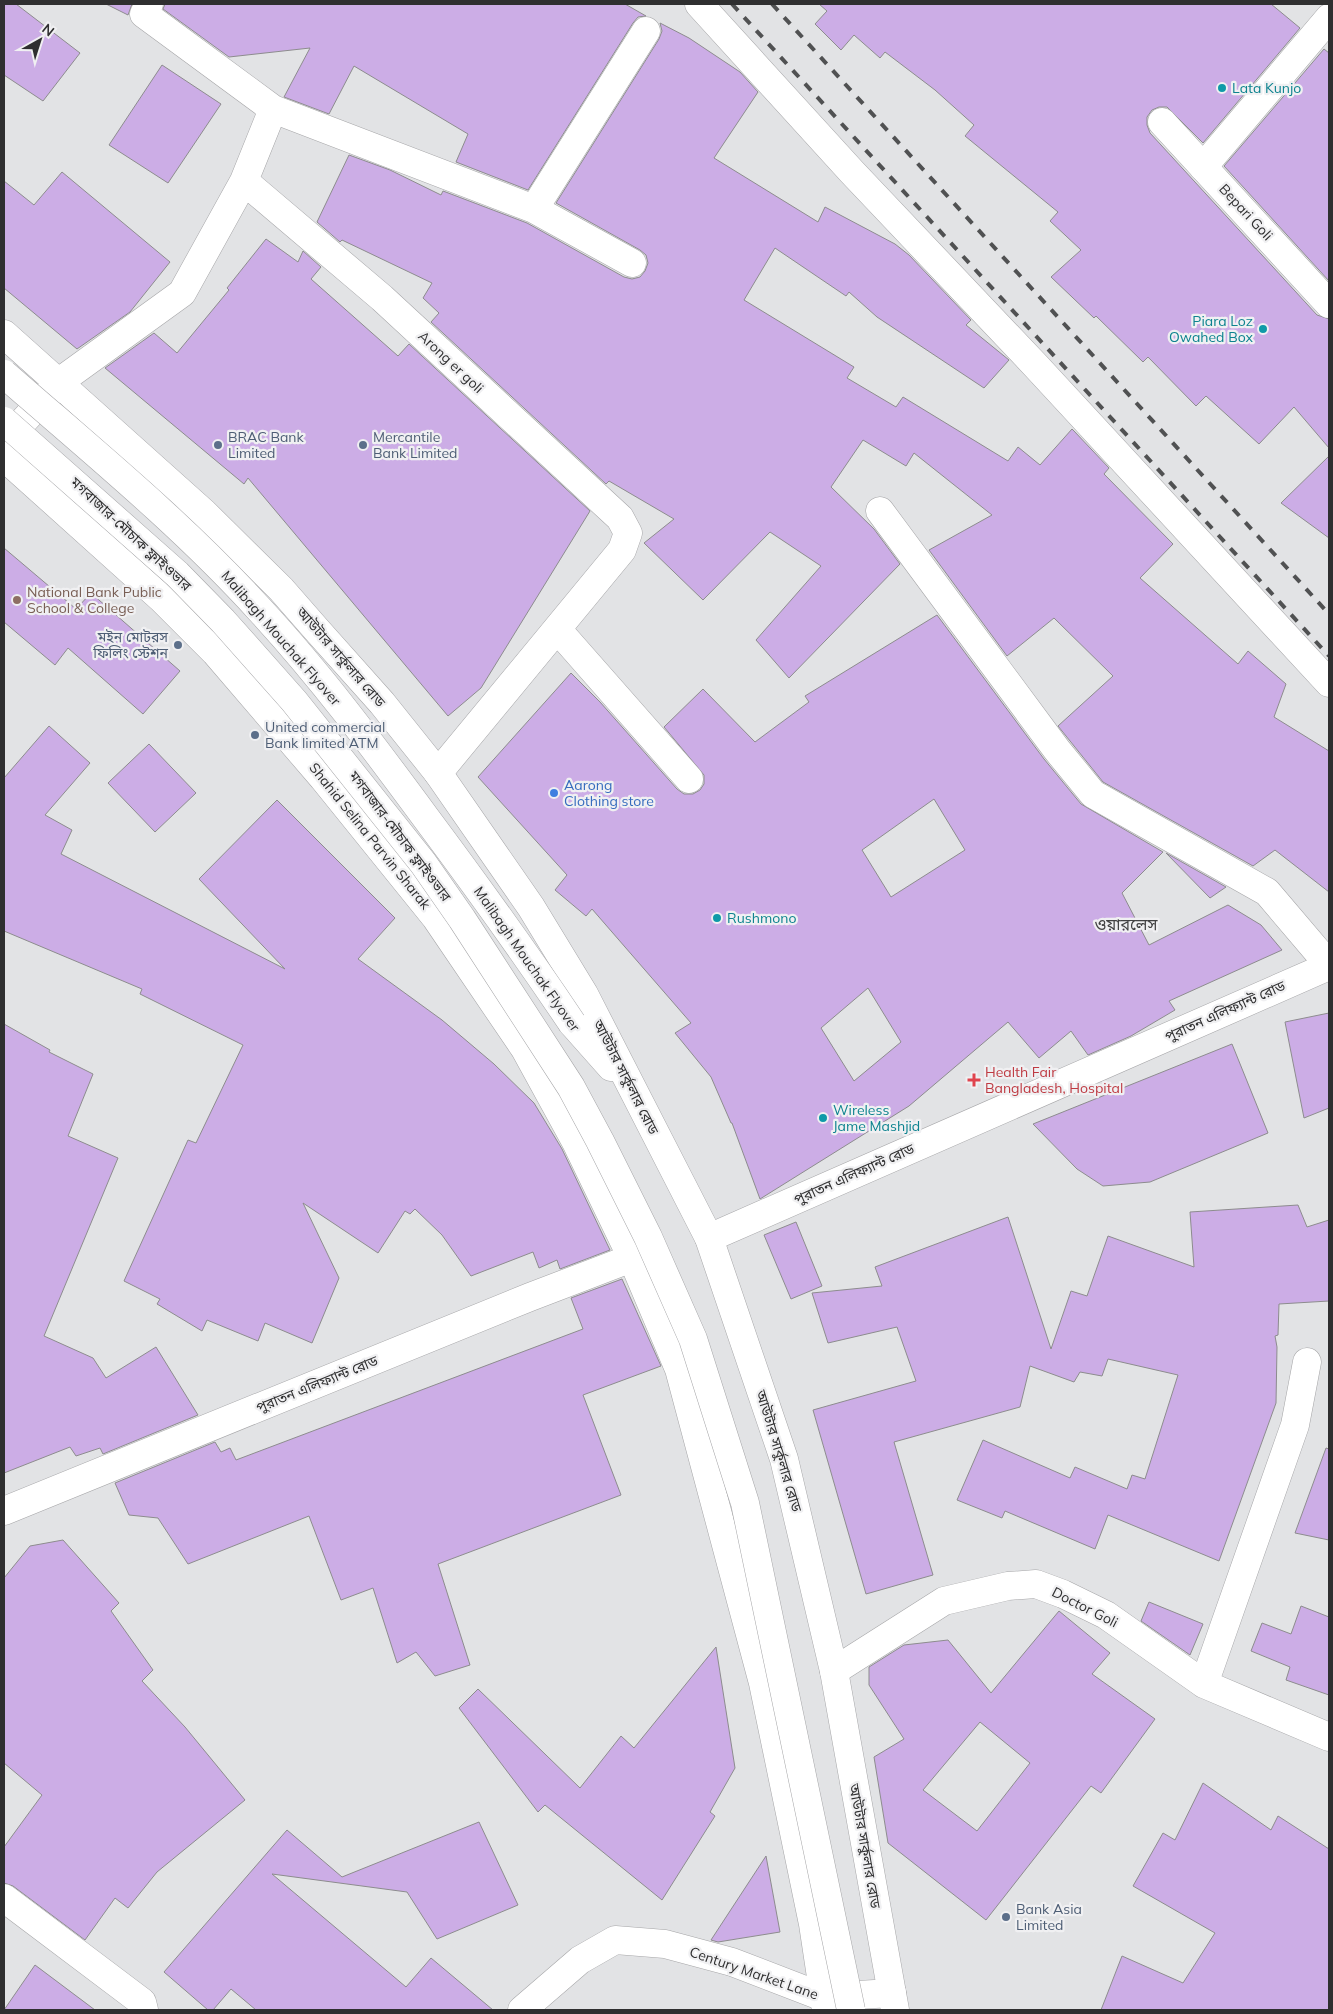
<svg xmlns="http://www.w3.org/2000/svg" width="1333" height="2014" font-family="Mulish,'Noto Sans Bengali',sans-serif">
	<rect width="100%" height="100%" fill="#e2e3e5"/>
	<path fill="#ccade6" stroke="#8d8c8e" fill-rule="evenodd" d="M 4,4 L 16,4 L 80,53 L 43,101 L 4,75 Z
		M 106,4 L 132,4 L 128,15 Z
		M 165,4 L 625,4 L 646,16 L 638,17 L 633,23 L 528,190 L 456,162 L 468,134 L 354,66 L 329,114 L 284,97 L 310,48 L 229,57 L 163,9 Z
		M 819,4 L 1271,4 L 1300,28 L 1203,143 L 1167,107 L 1159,107 L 1152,110 L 1147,117 L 1147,125 L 1150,133 L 1317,315 L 1329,319 L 1329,448 L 1294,407 L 1259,444 L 1206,396 L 1196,406 L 1148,357 L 1143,362 L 1096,316 L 1094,318 L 1051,277 L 1081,250 L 1050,221 L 1058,212 L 965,136 L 974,125 L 935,90 L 885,52 L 880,58 L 854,35 L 841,50 L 815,24 L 827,11 Z
		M 660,23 L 689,38 L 740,72 L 758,92 L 714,158 L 818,222 L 825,207 L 895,244 L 909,255 L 971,320 L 966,325 L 1009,360 L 984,388 L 877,317 L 849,292 L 846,296 L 775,248 L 744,300 L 854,367 L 847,378 L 896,407 L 903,397 L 1008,461 L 1018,447 L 1040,465 L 1072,429 L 1074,431 L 1109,468 L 1104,474 L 1173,544 L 1140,578 L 1238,664 L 1248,651 L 1286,684 L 1274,717 L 1329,751 L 1329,892 L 1275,850 L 1253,866 L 1103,782 L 1058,726 L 1113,676 L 1054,618 L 1007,656 L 929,550 L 992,515 L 914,453 L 906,466 L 863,440 L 831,487 L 874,529 L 900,564 L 789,678 L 756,640 L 821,566 L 770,532 L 703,600 L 644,543 L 674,519 L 609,481 L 606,484 L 431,322 L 439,313 L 423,298 L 432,283 L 342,240 L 340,242 L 317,222 L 349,155 L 390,170 L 441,195 L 443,191 L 527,223 L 624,277 L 632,279 L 640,277 L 645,271 L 648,263 L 646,255 L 640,250 L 556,203 L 659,39 L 662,31 Z
		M 1324,49 L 1329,53 L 1329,281 L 1224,166 Z
		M 162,65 L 221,104 L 168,183 L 109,145 Z
		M 62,172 L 170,262 L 130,312 L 77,349 L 4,288 L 4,181 L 34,205 Z
		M 266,239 L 298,262 L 303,251 L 321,267 L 311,279 L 398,356 L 409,344 L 590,511 L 481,688 L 448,716 L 248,478 L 244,484 L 105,368 L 154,333 L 177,353 L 229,290 L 227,288 Z
		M 1329,456 L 1329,538 L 1281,503 Z
		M 4,548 L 76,609 L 91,593 L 180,671 L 143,714 L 68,648 L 55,665 L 4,622 Z
		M 937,615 L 1044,759 L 1081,804 L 1163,852 L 1122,893 L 1149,945 L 1228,905 L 1261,925 L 1282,950 L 1169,1001 L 1175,1010 L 1131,1036 L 1088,1055 L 1071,1031 L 1039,1058 L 1008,1022 L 909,1106 L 760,1199 L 732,1123 L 731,1123 L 711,1077 L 675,1033 L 691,1023 L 592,909 L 586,916 L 555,890 L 567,875 L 478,777 L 571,673 L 600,702 L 677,789 L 684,794 L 693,794 L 700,790 L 704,784 L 704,775 L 664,727 L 703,689 L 755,742 L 809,702 L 805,696 ZM 934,799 L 965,850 L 891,897 L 862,850 ZM 868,988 L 901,1042 L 854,1081 L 821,1028 Z
		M 49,726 L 90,763 L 45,815 L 72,830 L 61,854 L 285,969 L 199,879 L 277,800 L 395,918 L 358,959 L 442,1020 L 494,1064 L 534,1103 L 562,1149 L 610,1250 L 560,1269 L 557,1260 L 539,1268 L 533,1252 L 471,1276 L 442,1235 L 415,1209 L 410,1214 L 405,1211 L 378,1253 L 303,1203 L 339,1278 L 312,1343 L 265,1323 L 258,1341 L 207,1320 L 202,1331 L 157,1304 L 160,1299 L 124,1281 L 188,1140 L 196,1143 L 243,1045 L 140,994 L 142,989 L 4,931 L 4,778 Z
		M 149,744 L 196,793 L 155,832 L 108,783 Z
		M 1166,853 L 1226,887 L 1210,898 Z
		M 1329,1013 L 1329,1108 L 1304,1118 L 1285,1022 Z
		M 4,1024 L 50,1050 L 49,1052 L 93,1074 L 68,1136 L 118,1158 L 44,1336 L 93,1358 L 106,1378 L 156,1347 L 198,1415 L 103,1454 L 100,1448 L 76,1456 L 70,1447 L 4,1473 Z
		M 1232,1044 L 1268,1133 L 1150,1182 L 1103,1186 L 1077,1169 L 1033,1124 Z
		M 1298,1205 L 1307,1227 L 1329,1220 L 1329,1301 L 1279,1304 L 1278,1335 L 1275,1336 L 1277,1347 L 1276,1403 L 1219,1561 L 1108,1515 L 1095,1549 L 1005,1511 L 1002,1518 L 957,1500 L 983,1440 L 1070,1478 L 1075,1467 L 1127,1489 L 1132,1475 L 1145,1479 L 1178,1375 L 1108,1359 L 1102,1376 L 1080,1372 L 1074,1382 L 1030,1366 L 1020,1407 L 894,1442 L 933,1575 L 866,1594 L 813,1410 L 916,1381 L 897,1327 L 828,1343 L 812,1293 L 882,1286 L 875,1267 L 1008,1217 L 1051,1349 L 1071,1291 L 1087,1296 L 1108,1236 L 1194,1267 L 1190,1212 Z
		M 796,1222 L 822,1286 L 791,1299 L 764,1235 Z
		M 622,1279 L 661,1366 L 583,1395 L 621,1495 L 438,1564 L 470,1665 L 435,1676 L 416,1652 L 397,1663 L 373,1588 L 341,1600 L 309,1516 L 188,1564 L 158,1518 L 129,1515 L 115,1483 L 215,1442 L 221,1452 L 230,1448 L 236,1460 L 583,1329 L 571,1298 Z
		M 1326,1448 L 1329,1449 L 1329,1540 L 1295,1533 Z
		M 63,1540 L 119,1603 L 111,1611 L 153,1670 L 142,1681 L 185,1727 L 245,1800 L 157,1872 L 128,1908 L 115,1898 L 85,1940 L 13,1886 L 4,1883 L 4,1847 L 42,1795 L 4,1763 L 4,1578 L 30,1546 Z
		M 1149,1602 L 1203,1624 L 1190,1655 L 1141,1621 Z
		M 1301,1606 L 1329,1617 L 1329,1695 L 1286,1680 L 1290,1667 L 1251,1651 L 1262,1623 L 1291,1634 Z
		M 1059,1611 L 1110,1653 L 1092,1674 L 1155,1719 L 1101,1793 L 1091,1786 L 986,1920 L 888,1843 L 874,1757 L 904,1739 L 869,1685 L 869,1667 L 904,1645 L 948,1640 L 991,1693 ZM 980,1722 L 1030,1763 L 977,1831 L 923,1790 Z
		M 716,1647 L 735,1768 L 710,1812 L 715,1816 L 662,1900 L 545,1805 L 538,1812 L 459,1708 L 478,1689 L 580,1788 L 621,1736 L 634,1748 Z
		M 1203,1783 L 1271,1830 L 1278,1816 L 1329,1849 L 1329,2010 L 1101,2010 L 1122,1956 L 1183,1983 L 1215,1933 L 1133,1886 L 1163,1833 L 1175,1840 Z
		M 479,1822 L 518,1905 L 437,1939 L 407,1892 L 272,1874 L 406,1987 L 431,1958 L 493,2010 L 256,2010 L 231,1989 L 213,2010 L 208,2010 L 164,1972 L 287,1830 L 342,1877 Z
		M 766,1856 L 780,1932 L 718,1942 L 711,1940 Z
		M 35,1965 L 95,2010 L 4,2010 Z"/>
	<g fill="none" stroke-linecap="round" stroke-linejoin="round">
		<g stroke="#a6a6a8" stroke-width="29">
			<path id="street" d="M 149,4 L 144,14 L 273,109 L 534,209 L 632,263
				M 699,4 L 852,172 L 1036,366 L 1329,683
				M 1162,122 L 1329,304
				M 1203,167 L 1329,18
				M 244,181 L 382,298 L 620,518 L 628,533 L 622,550 L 438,773
				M 534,209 L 646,31
				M 59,382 L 182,293 L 244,181 L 273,109
				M 880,511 L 1057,750 L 1093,794 L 1267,892 L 1329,965
				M 557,629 L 689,779
				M 834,1671 L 944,1601 L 1008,1586 L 1036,1584 L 1063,1594 L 1106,1615 L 1204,1684 L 1329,1737
				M 1204,1684 L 1295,1425 L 1307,1362
				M 4,1898 L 142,2002 L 144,2010
				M 522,2010 L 580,1960 L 615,1940 L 665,1944 L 732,1962 L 823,1997 L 892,1993"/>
		</g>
		<g stroke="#a6a6a8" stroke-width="29">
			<path id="secondary" d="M 709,1238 L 1329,966
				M 4,1511 L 530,1297 L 632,1258"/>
		</g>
		<g stroke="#a6a6a8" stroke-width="29">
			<path id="primary" d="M 4,334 L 204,513 L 281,589 L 316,629 L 382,703 L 438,773 L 531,907 L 584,994 L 709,1238 L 784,1459 L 834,1671 L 895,2010
				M 4,442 L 55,387
				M 4,457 L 162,599 L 215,652 L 323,778 L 436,918 L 525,1049 L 576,1142 L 632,1258 L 679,1369 L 763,1683 L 813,1924 L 826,2010
				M 572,1023 L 611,1067"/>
		</g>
		<use href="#street" stroke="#fff" stroke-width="28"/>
		<use href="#secondary" stroke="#fff" stroke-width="28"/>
		<use href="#primary" stroke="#fff" stroke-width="28"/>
		<path stroke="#505152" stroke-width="4" stroke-dasharray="9 9" stroke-linecap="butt" d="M 732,4 L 1329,656
			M 772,4 L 1329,614"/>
		<g stroke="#a6a6a8" stroke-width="29" stroke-linecap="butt">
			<path id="primary-bridge" d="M 4,374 C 91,450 182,524 260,610 C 320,675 373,746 426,818 C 476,885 525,953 572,1023
				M 4,421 L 177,574 L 223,621 L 294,701 L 423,863 L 462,919 L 571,1087 L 600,1141 L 648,1237 L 693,1339 L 745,1503 L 851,2010"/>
		</g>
		<use href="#primary-bridge" stroke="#fff" stroke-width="28"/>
	</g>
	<g fill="#0f9aa8" stroke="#f0f0f2" stroke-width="2">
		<circle cx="1222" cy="88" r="5"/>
		<circle cx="1263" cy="329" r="5"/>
		<circle cx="717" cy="918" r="5"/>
		<circle cx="823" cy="1118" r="5"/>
	</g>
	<g fill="#5c6f8a" stroke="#f0f0f2" stroke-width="2">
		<circle cx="218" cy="445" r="5"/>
		<circle cx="363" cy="445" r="5"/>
		<circle cx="178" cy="645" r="5"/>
		<circle cx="255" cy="735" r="5"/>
		<circle cx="1006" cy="1917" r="5"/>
	</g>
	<circle fill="#8d6e63" stroke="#f0f0f2" stroke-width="2" cx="17" cy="600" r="5"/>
	<circle fill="#3f7fe0" stroke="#f0f0f2" stroke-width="2" cx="554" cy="793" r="5"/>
	<path fill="#e0444e" stroke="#f0f0f2" stroke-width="2" d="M971.5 1072.5h5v5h5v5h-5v5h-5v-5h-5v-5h5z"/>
	<g text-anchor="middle" stroke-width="4.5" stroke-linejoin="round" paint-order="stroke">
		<g font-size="14" fill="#0d838f" stroke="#f0f0f2" text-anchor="start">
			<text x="1232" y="93">Lata Kunjo</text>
			<text x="1253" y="326" text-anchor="end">Piara Loz<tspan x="1253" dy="16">Owahed Box</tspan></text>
			<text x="727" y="923">Rushmono</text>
			<text x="833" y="1115">Wireless<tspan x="833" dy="16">Jame Mashjid</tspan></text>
		</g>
		<g font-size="14" fill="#2f2f30" stroke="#f0f0f2">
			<text transform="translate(1246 212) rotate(47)" y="5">Bepari Goli</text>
			<text transform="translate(451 362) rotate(43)" y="5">Arong er goli</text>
			<text transform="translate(131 534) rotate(43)" y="5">মগবাজার-মৌচাক ফ্লাইওভার</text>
			<text transform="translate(281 638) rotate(49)" y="5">Malibagh Mouchak Flyover</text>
			<text transform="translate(341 657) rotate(49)" y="5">আউটার সার্কুলার রোড</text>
			<text transform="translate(370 836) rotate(51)" y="5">Shahid Selina Parvin Sharak</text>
			<text transform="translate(400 836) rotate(53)" y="5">মগবাজার-মৌচাক ফ্লাইওভার</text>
			<text transform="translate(527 959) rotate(55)" y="5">Malibagh Mouchak Flyover</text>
			<text transform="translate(1225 1011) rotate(-24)" y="5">পুরাতন এলিফ্যান্ট রোড</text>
			<text transform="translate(626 1077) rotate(63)" y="5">আউটার সার্কুলার রোড</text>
			<text transform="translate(854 1174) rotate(-24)" y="5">পুরাতন এলিফ্যান্ট রোড</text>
			<text transform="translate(317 1384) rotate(-22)" y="5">পুরাতন এলিফ্যান্ট রোড</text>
			<text transform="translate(779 1451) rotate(73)" y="5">আউটার সার্কুলার রোড</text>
			<text transform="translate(1085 1607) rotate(27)" y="5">Doctor Goli</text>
			<text transform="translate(865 1846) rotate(80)" y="5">আউটার সার্কুলার রোড</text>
			<text transform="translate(754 1973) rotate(19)" y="5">Century Market Lane</text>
		</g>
		<g font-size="14" fill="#4e5e75" stroke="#f0f0f2" text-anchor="start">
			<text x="228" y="442">BRAC Bank<tspan x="228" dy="16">Limited</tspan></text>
			<text x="373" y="442">Mercantile<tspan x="373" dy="16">Bank Limited</tspan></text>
			<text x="168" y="642" text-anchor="end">মইন মোটরস<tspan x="168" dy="16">ফিলিং স্টেশন</tspan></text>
			<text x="265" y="732">United commercial<tspan x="265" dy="16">Bank limited ATM</tspan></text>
			<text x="1016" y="1914">Bank Asia<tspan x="1016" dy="16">Limited</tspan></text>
		</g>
		<g font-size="14" fill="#785e54" stroke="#f0f0f2" text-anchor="start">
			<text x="27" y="597">National Bank Public<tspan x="27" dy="16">School &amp; College</tspan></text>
		</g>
		<g font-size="14" fill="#366cbe" stroke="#f0f0f2" text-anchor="start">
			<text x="564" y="790">Aarong<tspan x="564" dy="16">Clothing store</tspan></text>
		</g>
		<g font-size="14" fill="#be3a42" stroke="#f0f0f2" text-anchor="start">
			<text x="985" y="1077">Health Fair<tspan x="985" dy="16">Bangladesh, Hospital</tspan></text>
		</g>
		<g font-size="16" fill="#424243" stroke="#f0f0f2">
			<text x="1126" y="930">ওয়ারলেস</text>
		</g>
	</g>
	<rect width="1333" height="2014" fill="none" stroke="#2f2f30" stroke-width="10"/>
	<g transform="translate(40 40) rotate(39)" stroke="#f0f0f2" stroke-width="4" paint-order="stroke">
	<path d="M0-4L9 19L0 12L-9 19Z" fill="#2f2f30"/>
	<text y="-8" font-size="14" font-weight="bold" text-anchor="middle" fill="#2f2f30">N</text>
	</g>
</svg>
